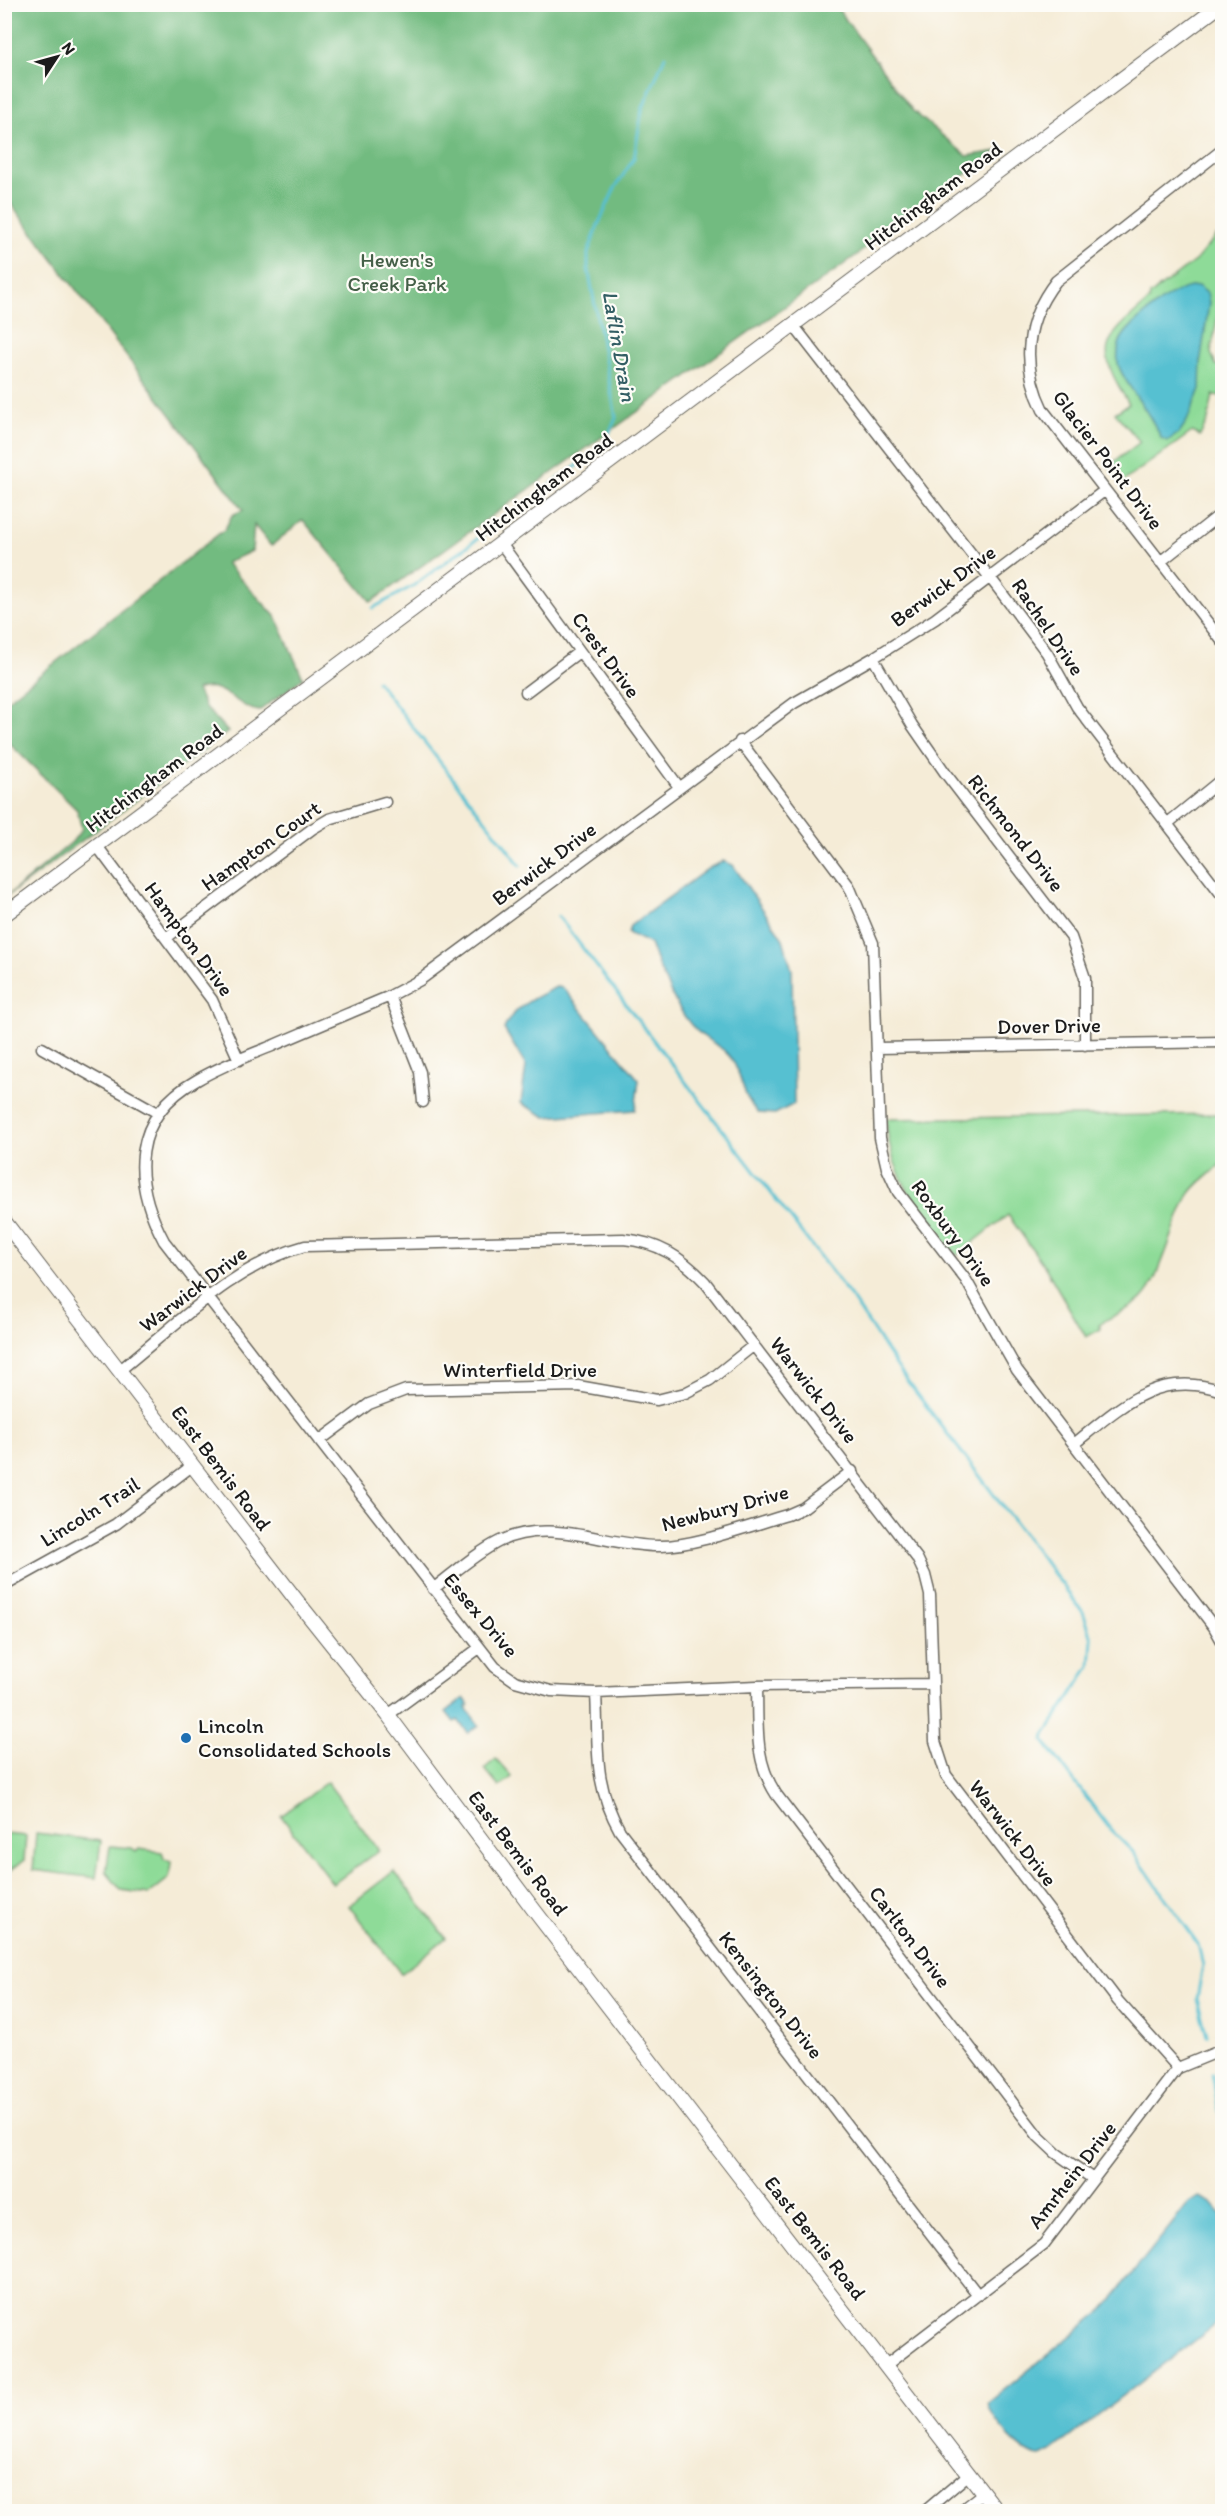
<svg xmlns="http://www.w3.org/2000/svg" width="1227" height="2516" font-family="Itim,sans-serif">
	<rect width="100%" height="100%" fill="#fdfcf7"/>
	<filter id="ink" filterUnits="userSpaceOnUse"><feTurbulence type="fractalNoise" baseFrequency=".0167" numOctaves="2"/><feDisplacementMap in="SourceGraphic" scale="12" xChannelSelector="R" yChannelSelector="G"/><feConvolveMatrix kernelMatrix="1 2 1 2 8 2 1 2 1" color-interpolation-filters="sRGB"/></filter>
	<filter id="wash" filterUnits="userSpaceOnUse"><feTurbulence type="fractalNoise" baseFrequency=".008" numOctaves="4" result="noise"/><feDisplacementMap in="SourceGraphic" scale="24" xChannelSelector="R" yChannelSelector="G"/><feGaussianBlur stdDeviation="1.35" result="paint"/><feColorMatrix in="noise" values="0 0 0 0 0 0 0 0 0 0 0 0 0 0 0 0 0 1.4 0 .05"/><feComposite in="paint" operator="in"/></filter>
	<g filter="url(#wash)">
		<rect width="100%" height="100%" fill="#f5ecd7"/>
		<path fill="#8edb98" stroke="#557c5a" stroke-width="1.5" d="M 1216,236 L 1222,246 L 1222,292 L 1211,353 L 1216,365 L 1222,366 L 1222,396 L 1213,395 L 1208,420 L 1200,436 L 1192,432 L 1121,483 L 1109,466 L 1140,442 L 1115,413 L 1129,404 C 1095,348 1100,342 1149,301 L 1150,295 L 1196,260 Z
			M 1222,1114 L 1222,1163 C 1212,1173 1193,1185 1187,1198 C 1173,1225 1161,1279 1142,1298 C 1132,1309 1112,1316 1099,1324 L 1101,1329 L 1086,1337 L 1045,1267 L 1008,1215 L 956,1256 C 921,1211 890,1179 886,1119 Z
			M 496,1759 L 512,1777 L 499,1787 L 484,1769 Z
			M 327,1782 L 379,1850 L 333,1884 L 281,1816 Z
			M 36,1833 L 101,1841 L 96,1878 L 33,1870 Z
			M 5,1834 L 26,1836 L 24,1860 L 7,1873 Z
			M 110,1846 L 132,1848 L 136,1852 L 139,1849 L 162,1852 L 164,1859 L 171,1862 L 169,1878 L 149,1894 L 121,1890 L 106,1872 Z
			M 394,1871 L 446,1938 L 401,1974 L 349,1906 Z"/>
		<path fill="#72bb80" stroke="#476c4e" stroke-width="1.5" d="M 5,4 L 835,5 L 912,110 L 967,156 L 998,151 L 839,268 L 371,602 L 303,520 L 271,546 L 254,525 L 252,551 L 226,563 L 276,617 L 303,678 L 259,711 C 236,708 222,679 197,690 L 205,707 L 228,732 L 5,898 L 72,842 L 82,829 L 77,810 L 9,743 L 5,735 L 5,702 L 225,529 L 232,515 L 243,510 L 5,196 Z"/>
		<path fill="#56c0d1" stroke="#396e76" stroke-width="1.5" d="M 1198,286 L 1207,293 L 1209,303 L 1201,357 L 1200,389 L 1187,421 L 1179,433 L 1167,441 L 1161,438 C 1153,416 1120,378 1118,363 C 1117,354 1118,343 1123,336 C 1129,327 1138,320 1146,313 C 1162,300 1176,288 1198,286 Z
			M 723,861 L 733,865 L 783,939 L 792,970 L 794,1104 L 775,1114 L 758,1113 C 744,1099 743,1081 734,1063 C 725,1046 709,1043 696,1030 C 677,1012 659,969 650,944 L 628,933 L 630,926 L 709,868 Z
			M 556,987 L 563,988 L 639,1080 L 635,1110 L 546,1117 L 521,1103 L 526,1066 L 504,1029 C 512,1007 536,997 556,987 Z
			M 464,1698 L 469,1705 L 466,1708 L 479,1725 L 468,1733 L 458,1720 L 454,1722 L 446,1712 Z
			M 1199,2197 L 1212,2203 L 1222,2215 L 1222,2320 L 1051,2451 L 1040,2456 C 1022,2455 991,2421 988,2403 L 1104,2309 L 1187,2205 Z"/>
		<g fill="none" stroke-linecap="round" stroke-linejoin="round">
			<path stroke="#56c0d1" stroke-width="3" d="M 373,608 L 413,586 L 596,452 L 606,440 L 616,418 L 588,268 L 588,253 L 598,225 L 615,188 L 634,158 L 642,110 L 665,56
				M 377,681 L 520,865
				M 558,916 L 851,1297 L 902,1374 L 1083,1612 L 1092,1638 L 1090,1666 L 1045,1735 L 1044,1741 L 1110,1829 L 1133,1852 L 1198,1944 L 1203,1965 L 1197,1999 L 1207,2036
				M 1212,2074 L 1222,2127"/>
		</g>
	</g>
	<g filter="url(#ink)">
		<g fill="none" stroke-linecap="round" stroke-linejoin="round">
			<g stroke="#68655d" stroke-width="13">
				<path id="minor" d="M 1222,150 L 1056,281 C 1025,321 1021,365 1043,410 L 1222,641
					M 794,326 L 998,588 L 1047,653 L 1077,707 L 1222,895
					M 502,545 L 679,787
					M 1160,562 L 1222,513
					M 873,658 L 912,725 L 946,774 L 1071,937 L 1085,978 L 1085,1045
					M 526,692 L 579,652
					M 740,741 L 849,886 L 873,943 L 880,1138 L 887,1168 L 898,1192 L 966,1280 L 1017,1370 L 1214,1627 L 1222,1641
					M 1168,823 L 1222,779
					M 97,846 L 212,1000 L 239,1060
					M 166,938 L 312,829 L 329,819 L 385,802
					M 390,996 L 420,1072 L 423,1102
					M 42,1048 L 158,1113
					M 877,1048 L 1222,1042
					M 120,1370 C 178,1324 232,1266 305,1246 L 623,1239 C 658,1242 681,1257 705,1282 L 917,1558 L 925,1575 L 930,1595 L 935,1741 L 946,1775 L 1118,2001 L 1178,2068
					M 319,1441 L 369,1404 L 406,1390 L 578,1386 L 657,1400 L 685,1393 L 710,1380 L 754,1345
					M 1074,1444 C 1121,1406 1158,1369 1222,1391
					M 4,1586 L 116,1524 L 193,1465
					M 433,1589 C 454,1573 476,1553 500,1541 C 550,1517 606,1546 658,1546 C 692,1547 752,1525 787,1515 L 803,1508 L 852,1471
					M 931,1684 L 757,1686 L 596,1693 L 551,1691 L 515,1681 L 495,1667 L 164,1241 C 131,1180 131,1117 197,1080 C 221,1066 247,1056 272,1046 C 311,1029 350,1013 390,996 L 420,980 L 794,703 L 873,658 L 935,619 L 1104,491
					M 757,1686 C 758,1725 754,1760 776,1794 L 1038,2136 L 1056,2153 L 1093,2179
					M 596,1693 C 599,1747 592,1781 620,1831 L 978,2295
					M 388,1715 L 478,1649
					M 886,2365 L 1044,2244 L 1178,2068 L 1222,2050
					M 924,2512 L 969,2474
					M 959,2512 L 983,2493"/>
			</g>
			<g stroke="#68655d" stroke-width="16">
				<path id="tertiary" d="M 4,915 L 1222,4
					M 4,1221 L 297,1601 L 388,1715 L 534,1910 L 998,2512"/>
			</g>
			<use href="#minor" stroke="#fff" stroke-width="10"/>
			<use href="#tertiary" stroke="#fff" stroke-width="14"/>
		</g>
	</g>
	<circle fill="#1f6fb2" stroke="#fdfcf7" stroke-width="2" cx="186" cy="1738" r="6"/>
	<g text-anchor="middle" stroke-width="4.5" stroke-linejoin="round" paint-order="stroke">
		<g font-size="21" fill="#1c1c1c" stroke="#fdfcf7">
			<text transform="translate(933 196) rotate(-37)" y="7">Hitchingham Road</text>
			<text transform="translate(1108 460) rotate(53)" y="7">Glacier Point Drive</text>
			<text transform="translate(544 487) rotate(-37)" y="7">Hitchingham Road</text>
			<text transform="translate(943 586) rotate(-36)" y="7">Berwick Drive</text>
			<text transform="translate(1048 627) rotate(56)" y="7">Rachel Drive</text>
			<text transform="translate(606 655) rotate(54)" y="7">Crest Drive</text>
			<text transform="translate(154 778) rotate(-37)" y="7">Hitchingham Road</text>
			<text transform="translate(1016 833) rotate(52)" y="7">Richmond Drive</text>
			<text transform="translate(261 846) rotate(-35)" y="7">Hampton Court</text>
			<text transform="translate(544 864) rotate(-37)" y="7">Berwick Drive</text>
			<text transform="translate(189 939) rotate(54)" y="7">Hampton Drive</text>
			<text transform="translate(1049 1026) rotate(-1)" y="7">Dover Drive</text>
			<text transform="translate(953 1233) rotate(54)" y="7">Roxbury Drive</text>
			<text transform="translate(193 1289) rotate(-37)" y="7">Warwick Drive</text>
			<text x="520" y="1377">Winterfield Drive</text>
			<text transform="translate(814 1390) rotate(52)" y="7">Warwick Drive</text>
			<text transform="translate(221 1468) rotate(53)" y="7">East Bemis Road</text>
			<text transform="translate(725 1508) rotate(-15)" y="7">Newbury Drive</text>
			<text transform="translate(90 1512) rotate(-32)" y="7">Lincoln Trail</text>
			<text transform="translate(481 1615) rotate(50)" y="7">Essex Drive</text>
			<text transform="translate(1013 1833) rotate(52)" y="7">Warwick Drive</text>
			<text transform="translate(518 1853) rotate(53)" y="7">East Bemis Road</text>
			<text transform="translate(910 1937) rotate(53)" y="7">Carlton Drive</text>
			<text transform="translate(771 1995) rotate(52)" y="7">Kensington Drive</text>
			<text transform="translate(1072 2175) rotate(-52)" y="7">Amrhein Drive</text>
			<text transform="translate(815 2238) rotate(52)" y="7">East Bemis Road</text>
		</g>
		<g font-size="21" fill="#445f47" stroke="#fdfcf7">
			<text x="397" y="267">Hewen's<tspan x="397" dy="24">Creek Park</tspan></text>
		</g>
		<g font-size="21" fill="#1c1c1c" stroke="#fdfcf7" text-anchor="start">
			<text x="198" y="1733">Lincoln<tspan x="198" dy="24">Consolidated Schools</tspan></text>
		</g>
		<g font-size="22" font-style="italic" fill="#335e64" stroke="#fdfcf7">
			<text transform="translate(620 346) rotate(80)" y="8">Laflin Drain</text>
		</g>
	</g>
	<rect width="1227" height="2516" fill="none" stroke="#fdfcf7" stroke-width="24"/>
	<g transform="translate(57 57) rotate(54)" stroke="#fdfcf7" stroke-width="4.5" paint-order="stroke">
	<path d="M0-4.5L10 22L0 15L-10 22Z" fill="#1c1c1c"/>
	<text y="-9" font-size="16" font-weight="bold" text-anchor="middle" fill="#1c1c1c">N</text>
	</g>
</svg>
